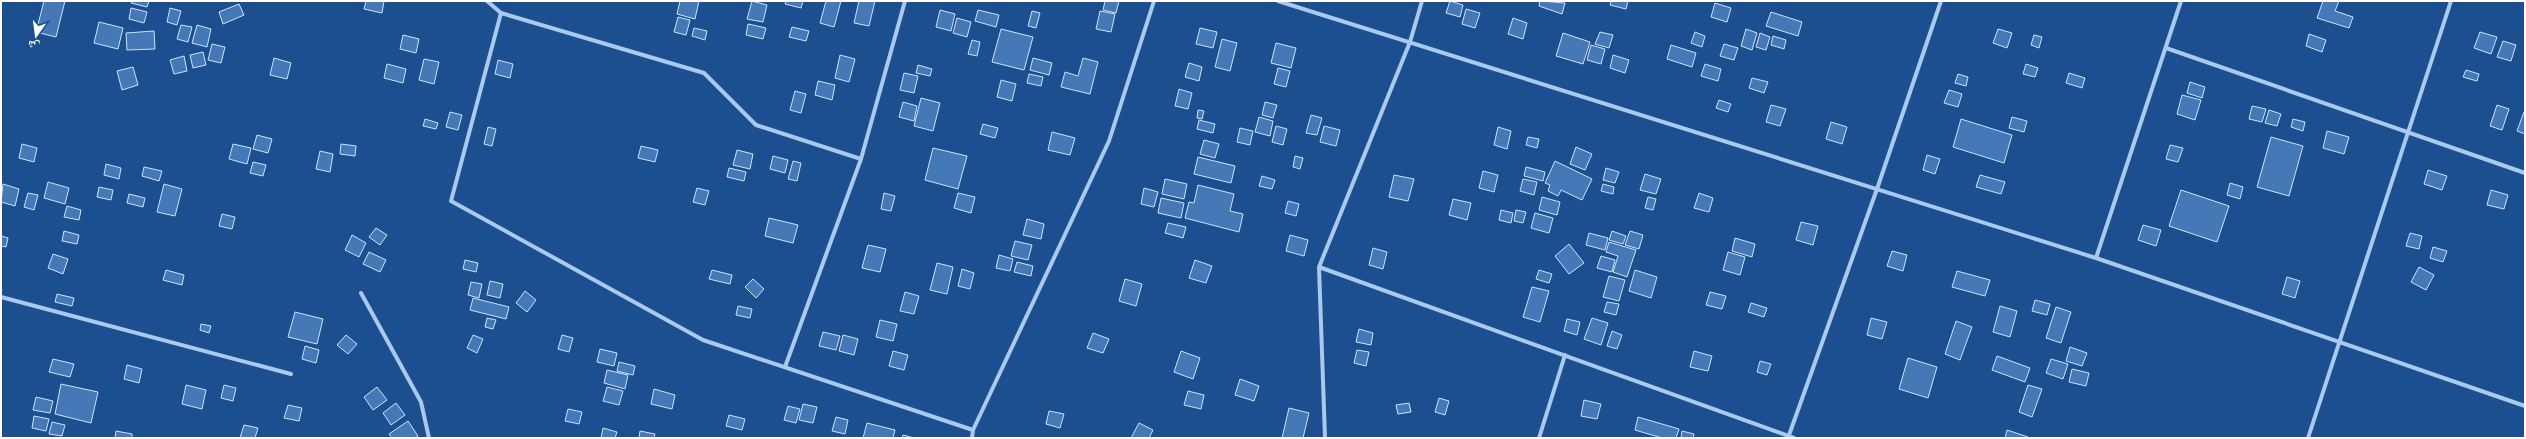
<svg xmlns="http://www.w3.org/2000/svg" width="2526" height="439" font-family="'Alegreya Sans','Noto Naskh Arabic',sans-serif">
	<rect width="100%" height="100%" fill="#1b4f8f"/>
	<path fill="#4478b7" stroke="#cfe3fa" d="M 44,1 L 65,1 L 56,37 L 36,32 Z
		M 132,1 L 149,1 L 147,7 L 131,3 Z
		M 366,1 L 384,1 L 382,13 L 364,9 Z
		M 680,1 L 699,1 L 695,19 L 677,14 Z
		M 752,1 L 767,5 L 763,22 L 747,19 Z
		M 786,1 L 803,1 L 801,8 L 785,4 Z
		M 826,1 L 841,1 L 834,27 L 820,23 Z
		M 859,1 L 875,1 L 869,26 L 854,23 Z
		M 1105,1 L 1119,1 L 1116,13 L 1103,10 Z
		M 1450,1 L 1463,5 L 1460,17 L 1446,13 Z
		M 1540,1 L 1565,3 L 1562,14 L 1539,6 Z
		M 1611,1 L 1628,1 L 1626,9 L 1610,5 Z
		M 2323,1 L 2339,1 L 2335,11 L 2353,17 L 2349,28 L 2317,18 Z
		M 1715,3 L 1731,8 L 1727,22 L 1711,17 Z
		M 239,4 L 244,15 L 223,24 L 219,12 Z
		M 131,8 L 147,12 L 144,23 L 129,19 Z
		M 170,8 L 181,11 L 177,25 L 167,22 Z
		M 1466,9 L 1480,13 L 1475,28 L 1462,24 Z
		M 940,10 L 955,14 L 951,31 L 936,27 Z
		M 978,10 L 999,15 L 996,27 L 975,21 Z
		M 1032,11 L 1040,13 L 1036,28 L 1028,26 Z
		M 1100,11 L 1115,14 L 1111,32 L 1096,29 Z
		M 1771,12 L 1802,22 L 1798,36 L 1766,26 Z
		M 678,17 L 690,20 L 686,35 L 674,32 Z
		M 957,18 L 971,22 L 967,37 L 953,33 Z
		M 1513,18 L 1527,23 L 1523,39 L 1508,34 Z
		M 99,22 L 123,28 L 118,49 L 94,43 Z
		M 748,24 L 766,28 L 763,39 L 746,35 Z
		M 181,25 L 192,27 L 188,42 L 177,39 Z
		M 197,25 L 211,29 L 207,47 L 192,43 Z
		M 792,27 L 809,31 L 806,41 L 789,37 Z
		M 694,28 L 707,31 L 705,40 L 692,36 Z
		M 1200,28 L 1217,32 L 1213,48 L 1196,44 Z
		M 1001,29 L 1033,37 L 1024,70 L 992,62 Z
		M 1746,29 L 1757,33 L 1752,50 L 1741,46 Z
		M 1998,29 L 2012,33 L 2007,48 L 1993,43 Z
		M 154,31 L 155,49 L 127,50 L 126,33 Z
		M 1600,32 L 1613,35 L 1609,48 L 1595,44 Z
		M 1695,32 L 1705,36 L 1702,47 L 1691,43 Z
		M 2480,32 L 2497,37 L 2491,54 L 2474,48 Z
		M 1563,33 L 1590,42 L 1583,64 L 1556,56 Z
		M 1760,33 L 1770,37 L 1766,50 L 1756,47 Z
		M 2309,34 L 2326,40 L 2322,52 L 2306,46 Z
		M 403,35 L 419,39 L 416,53 L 400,49 Z
		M 2034,35 L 2042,37 L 2039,48 L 2031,45 Z
		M 1773,36 L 1786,40 L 1784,49 L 1771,45 Z
		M 1222,39 L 1237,43 L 1230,71 L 1215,67 Z
		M 972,40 L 980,42 L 977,56 L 968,54 Z
		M 2503,41 L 2516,45 L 2511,61 L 2497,57 Z
		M 1276,43 L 1296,48 L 1291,68 L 1271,63 Z
		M 212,44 L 225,47 L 221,63 L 208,60 Z
		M 1724,44 L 1738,48 L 1734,60 L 1720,56 Z
		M 1591,45 L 1605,49 L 1601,64 L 1587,60 Z
		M 1671,45 L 1696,53 L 1692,67 L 1667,59 Z
		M 203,52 L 206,65 L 193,68 L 190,55 Z
		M 840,55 L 855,59 L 849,82 L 835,78 Z
		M 1613,55 L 1629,60 L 1625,73 L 1610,68 Z
		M 184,56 L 187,71 L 174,74 L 170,60 Z
		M 274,58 L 291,63 L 287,79 L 270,75 Z
		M 1033,58 L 1052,63 L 1049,75 L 1030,70 Z
		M 1083,58 L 1098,62 L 1090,94 L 1061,87 L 1065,72 L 1078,76 Z
		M 424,59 L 439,62 L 434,84 L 419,80 Z
		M 498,60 L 513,64 L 510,78 L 495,74 Z
		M 1189,63 L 1202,67 L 1199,81 L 1185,77 Z
		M 387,64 L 406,69 L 403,83 L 384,78 Z
		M 1705,64 L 1721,69 L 1718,81 L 1701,76 Z
		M 2026,64 L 2038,68 L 2035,77 L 2023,74 Z
		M 918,65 L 932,69 L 930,76 L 916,73 Z
		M 133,67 L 138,85 L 122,90 L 117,71 Z
		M 1278,68 L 1290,71 L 1286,87 L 1274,84 Z
		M 2466,70 L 2479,74 L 2477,81 L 2463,77 Z
		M 904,73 L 918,76 L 914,93 L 900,90 Z
		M 2069,73 L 2085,78 L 2082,88 L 2066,83 Z
		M 1029,74 L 1043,77 L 1041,86 L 1027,83 Z
		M 1958,74 L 1968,77 L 1966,86 L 1955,83 Z
		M 1752,78 L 1768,82 L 1764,93 L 1749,88 Z
		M 1001,80 L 1016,84 L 1012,101 L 997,97 Z
		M 818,81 L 835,85 L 832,100 L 815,95 Z
		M 2190,82 L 2205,87 L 2202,98 L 2187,93 Z
		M 1179,89 L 1192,93 L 1188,109 L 1175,106 Z
		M 1949,90 L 1962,94 L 1958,107 L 1944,103 Z
		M 795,91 L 806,94 L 801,113 L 790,110 Z
		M 2182,95 L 2201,100 L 2195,120 L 2177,114 Z
		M 921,98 L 940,103 L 933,131 L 914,126 Z
		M 1719,100 L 1731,104 L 1728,112 L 1716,108 Z
		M 903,102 L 917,106 L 914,121 L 899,117 Z
		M 1265,102 L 1277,105 L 1273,118 L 1262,115 Z
		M 1771,105 L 1786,109 L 1780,126 L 1766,122 Z
		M 2497,105 L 2509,109 L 2502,130 L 2490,126 Z
		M 2252,106 L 2266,109 L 2262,122 L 2249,119 Z
		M 1198,110 L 1204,111 L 1202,119 L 1197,118 Z
		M 2269,110 L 2281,114 L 2277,126 L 2265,123 Z
		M 450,112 L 462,115 L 458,130 L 446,127 Z
		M 2524,112 L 2525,113 L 2525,134 L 2517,131 Z
		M 1311,115 L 1322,118 L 1317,135 L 1306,133 Z
		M 1259,117 L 1273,121 L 1270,136 L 1255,132 Z
		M 2012,117 L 2027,121 L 2024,132 L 2009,128 Z
		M 425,119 L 438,123 L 436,129 L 423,126 Z
		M 1961,119 L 2012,135 L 2004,163 L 1953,147 Z
		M 2293,119 L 2305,122 L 2303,131 L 2291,127 Z
		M 1199,120 L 1215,124 L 1213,133 L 1197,129 Z
		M 1831,122 L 1847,127 L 1842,144 L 1826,139 Z
		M 983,124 L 998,128 L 995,138 L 980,134 Z
		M 1276,126 L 1287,129 L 1283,145 L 1272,142 Z
		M 1324,126 L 1340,130 L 1336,146 L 1320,142 Z
		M 488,127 L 496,129 L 492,146 L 484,144 Z
		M 1498,127 L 1511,131 L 1507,149 L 1494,145 Z
		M 1240,128 L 1253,131 L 1250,145 L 1237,142 Z
		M 2327,131 L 2349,137 L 2344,154 L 2323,148 Z
		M 1052,132 L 1075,138 L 1070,155 L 1048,150 Z
		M 257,135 L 272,139 L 268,153 L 253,149 Z
		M 1528,137 L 1539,139 L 1537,148 L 1526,145 Z
		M 2271,137 L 2303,146 L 2289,196 L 2257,187 Z
		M 1204,140 L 1219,144 L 1215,158 L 1200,154 Z
		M 22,144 L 37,148 L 34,162 L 19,158 Z
		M 233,144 L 251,148 L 247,164 L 229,159 Z
		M 341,144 L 356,146 L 355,156 L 340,154 Z
		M 2170,145 L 2183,148 L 2178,162 L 2166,159 Z
		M 641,146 L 658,150 L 655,162 L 638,158 Z
		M 1576,147 L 1592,154 L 1585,170 L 1570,164 Z
		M 933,148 L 967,156 L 958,189 L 925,180 Z
		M 737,150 L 753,154 L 750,169 L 733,165 Z
		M 320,151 L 333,154 L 330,172 L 316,169 Z
		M 1927,155 L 1940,159 L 1935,174 L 1923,170 Z
		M 773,156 L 788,160 L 785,173 L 770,169 Z
		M 1295,156 L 1303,158 L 1300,169 L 1293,167 Z
		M 1198,157 L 1235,166 L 1231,183 L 1194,174 Z
		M 793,161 L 801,163 L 797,181 L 788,179 Z
		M 1555,161 L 1592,179 L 1582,200 L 1561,190 L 1558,196 L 1548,191 L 1550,185 L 1545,183 Z
		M 253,162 L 266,165 L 263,176 L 250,173 Z
		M 106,164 L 121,168 L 119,179 L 104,175 Z
		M 144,167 L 162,171 L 159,181 L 142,176 Z
		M 1526,167 L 1545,172 L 1543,181 L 1524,176 Z
		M 729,168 L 746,172 L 744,181 L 727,177 Z
		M 1606,168 L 1619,172 L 1615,183 L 1603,180 Z
		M 2428,170 L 2447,176 L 2442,190 L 2424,184 Z
		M 1483,171 L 1498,175 L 1494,192 L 1479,188 Z
		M 1645,174 L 1661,179 L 1656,194 L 1640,190 Z
		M 1394,175 L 1414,179 L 1408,201 L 1389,197 Z
		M 1980,175 L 2005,182 L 2001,194 L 1976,187 Z
		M 1262,176 L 1275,180 L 1272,189 L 1259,186 Z
		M 1165,179 L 1187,184 L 1184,199 L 1162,194 Z
		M 1523,179 L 1537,182 L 1534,195 L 1520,191 Z
		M 48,182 L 69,188 L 65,204 L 44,198 Z
		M 2230,183 L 2243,187 L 2240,199 L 2227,195 Z
		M 3,184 L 19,189 L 15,206 L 1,202 Z
		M 164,184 L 182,189 L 175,216 L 157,212 Z
		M 1603,184 L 1614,187 L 1613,194 L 1601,191 Z
		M 1198,185 L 1234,194 L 1230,211 L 1243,214 L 1239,232 L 1185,218 L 1189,202 L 1194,203 Z
		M 99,187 L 113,190 L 111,200 L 97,197 Z
		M 697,188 L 709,191 L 705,205 L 693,202 Z
		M 1144,188 L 1158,192 L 1154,207 L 1141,204 Z
		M 2181,190 L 2229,206 L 2217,242 L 2169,226 Z
		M 2491,190 L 2508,195 L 2504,209 L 2487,205 Z
		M 28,193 L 38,195 L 34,210 L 24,207 Z
		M 884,193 L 895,196 L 891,211 L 881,209 Z
		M 958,193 L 975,197 L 971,213 L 954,208 Z
		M 1699,193 L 1713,198 L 1709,212 L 1694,208 Z
		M 129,194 L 145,198 L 143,207 L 127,203 Z
		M 1542,197 L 1560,202 L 1557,215 L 1539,210 Z
		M 1648,197 L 1656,199 L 1653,210 L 1645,208 Z
		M 1161,198 L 1184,203 L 1181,218 L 1158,213 Z
		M 1453,199 L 1471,203 L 1467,220 L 1449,215 Z
		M 1288,201 L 1299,204 L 1296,216 L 1285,213 Z
		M 67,206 L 81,210 L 79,220 L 64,217 Z
		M 1501,210 L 1513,213 L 1511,223 L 1499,220 Z
		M 1516,210 L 1526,212 L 1523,223 L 1514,221 Z
		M 1535,213 L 1553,218 L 1549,233 L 1531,228 Z
		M 222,214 L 235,217 L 232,229 L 219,226 Z
		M 769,218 L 798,225 L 793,243 L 765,236 Z
		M 1027,219 L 1044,224 L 1041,239 L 1023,235 Z
		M 1801,222 L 1818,226 L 1813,245 L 1796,240 Z
		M 1168,223 L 1186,227 L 1183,238 L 1165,233 Z
		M 2143,225 L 2161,230 L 2156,246 L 2138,240 Z
		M 376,228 L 387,235 L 380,245 L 369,237 Z
		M 64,231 L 79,235 L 77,244 L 62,241 Z
		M 1612,231 L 1626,236 L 1623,244 L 1609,240 Z
		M 1630,231 L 1643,235 L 1639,249 L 1625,245 Z
		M 1589,233 L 1608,238 L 1605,250 L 1586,245 Z
		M 2410,233 L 2422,236 L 2419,249 L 2406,246 Z
		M 352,235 L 366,243 L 359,257 L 345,250 Z
		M 1290,235 L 1308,240 L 1304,256 L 1286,251 Z
		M 1,236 L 8,238 L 6,247 L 1,246 Z
		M 1735,238 L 1755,244 L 1752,257 L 1732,251 Z
		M 1015,241 L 1032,245 L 1028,260 L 1011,256 Z
		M 1609,242 L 1636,250 L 1627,277 L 1613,272 L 1618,256 L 1606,252 Z
		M 1569,244 L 1584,263 L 1569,274 L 1555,256 Z
		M 868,245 L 886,249 L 880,272 L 862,268 Z
		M 2433,247 L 2447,251 L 2443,262 L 2430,258 Z
		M 1373,248 L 1387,252 L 1383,269 L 1369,265 Z
		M 1892,251 L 1907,255 L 1903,271 L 1887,266 Z
		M 369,252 L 386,260 L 380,272 L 363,264 Z
		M 1728,252 L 1745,257 L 1740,275 L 1723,270 Z
		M 53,254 L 68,259 L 63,274 L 48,268 Z
		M 999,255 L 1013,259 L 1010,271 L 996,268 Z
		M 1601,256 L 1615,260 L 1612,272 L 1597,268 Z
		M 465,260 L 478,263 L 476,272 L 463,269 Z
		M 1195,260 L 1212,266 L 1206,283 L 1189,278 Z
		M 1017,262 L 1033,266 L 1031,276 L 1014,272 Z
		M 937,263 L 953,267 L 947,294 L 930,290 Z
		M 2419,267 L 2434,275 L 2426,290 L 2411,282 Z
		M 962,269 L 974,273 L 970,289 L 958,286 Z
		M 166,270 L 184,275 L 182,285 L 163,280 Z
		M 712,270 L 732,275 L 730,284 L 709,279 Z
		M 1539,270 L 1552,274 L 1549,283 L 1536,279 Z
		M 1635,270 L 1657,277 L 1651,298 L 1629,291 Z
		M 1957,271 L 1990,280 L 1985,296 L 1952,287 Z
		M 1609,276 L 1625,280 L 1619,301 L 1603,297 Z
		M 2287,277 L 2300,281 L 2295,298 L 2282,294 Z
		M 753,279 L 764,289 L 756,298 L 745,287 Z
		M 1125,279 L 1142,284 L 1136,306 L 1119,301 Z
		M 490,281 L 503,284 L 500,298 L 487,295 Z
		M 471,282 L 482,284 L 479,298 L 468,295 Z
		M 1532,287 L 1549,291 L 1540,322 L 1523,317 Z
		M 525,291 L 536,300 L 527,312 L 516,303 Z
		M 905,292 L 919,296 L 914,314 L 900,311 Z
		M 1710,292 L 1726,296 L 1722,309 L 1706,305 Z
		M 57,294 L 74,298 L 72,306 L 55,302 Z
		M 473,298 L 509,307 L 506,319 L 470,310 Z
		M 2035,300 L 2050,304 L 2047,315 L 2032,311 Z
		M 1607,302 L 1619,304 L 1616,315 L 1604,312 Z
		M 1751,303 L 1767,308 L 1764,317 L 1748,312 Z
		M 738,306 L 752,309 L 750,318 L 736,315 Z
		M 2000,306 L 2017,311 L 2010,337 L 1993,332 Z
		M 2056,307 L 2071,312 L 2061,343 L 2046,338 Z
		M 295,312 L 323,319 L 317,344 L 288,337 Z
		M 487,318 L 496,320 L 493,329 L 485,327 Z
		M 1592,318 L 1608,323 L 1601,345 L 1584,339 Z
		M 1871,318 L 1887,322 L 1882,339 L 1867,335 Z
		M 1567,319 L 1580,322 L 1577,335 L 1564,331 Z
		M 880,320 L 897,324 L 893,341 L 876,337 Z
		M 1956,321 L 1972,327 L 1960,360 L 1945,354 Z
		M 201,324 L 211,326 L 209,333 L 200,330 Z
		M 1359,329 L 1373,333 L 1371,345 L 1356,342 Z
		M 1612,331 L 1622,335 L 1617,349 L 1607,346 Z
		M 823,332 L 840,336 L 836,350 L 819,346 Z
		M 1093,333 L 1109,339 L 1103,353 L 1087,348 Z
		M 346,335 L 357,344 L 348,354 L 337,345 Z
		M 473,335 L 483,339 L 477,353 L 467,348 Z
		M 562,335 L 573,338 L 569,352 L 558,349 Z
		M 843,335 L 858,339 L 854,355 L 839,351 Z
		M 305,346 L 319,350 L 316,363 L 302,359 Z
		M 2070,347 L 2087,353 L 2082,366 L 2066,361 Z
		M 600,349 L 617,353 L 614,366 L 597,362 Z
		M 1357,350 L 1369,352 L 1366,366 L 1354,363 Z
		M 893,351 L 908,355 L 904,370 L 889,366 Z
		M 1181,351 L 1200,358 L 1193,379 L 1174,372 Z
		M 1694,351 L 1712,356 L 1708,371 L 1690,367 Z
		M 1997,356 L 2030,368 L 2025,382 L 1992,370 Z
		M 1908,358 L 1937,367 L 1928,398 L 1899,389 Z
		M 53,359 L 74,364 L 70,377 L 49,372 Z
		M 2051,359 L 2068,364 L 2063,379 L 2046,373 Z
		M 1760,361 L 1771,364 L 1767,375 L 1757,372 Z
		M 619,362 L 635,366 L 633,375 L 617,371 Z
		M 127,365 L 142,369 L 139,383 L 124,379 Z
		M 2072,369 L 2089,373 L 2086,386 L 2069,382 Z
		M 607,370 L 628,375 L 625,389 L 604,383 Z
		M 1240,379 L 1259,386 L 1254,401 L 1235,395 Z
		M 61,384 L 98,392 L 91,423 L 55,414 Z
		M 186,385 L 206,390 L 202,409 L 182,404 Z
		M 224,385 L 236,388 L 233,401 L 221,398 Z
		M 2028,385 L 2042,389 L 2032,417 L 2019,412 Z
		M 377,387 L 387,400 L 373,410 L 364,397 Z
		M 607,387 L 623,391 L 619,405 L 603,401 Z
		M 654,389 L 675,395 L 672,409 L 651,404 Z
		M 1188,391 L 1204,395 L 1201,409 L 1184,405 Z
		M 36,397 L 53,401 L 50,413 L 33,410 Z
		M 1439,398 L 1449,401 L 1445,415 L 1435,412 Z
		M 1584,400 L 1601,404 L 1597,419 L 1581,416 Z
		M 396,403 L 405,415 L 391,425 L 383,413 Z
		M 1409,403 L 1411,412 L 1398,414 L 1396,405 Z
		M 803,404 L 817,407 L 813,423 L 799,420 Z
		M 288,405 L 302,408 L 299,421 L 284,418 Z
		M 788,406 L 800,409 L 796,423 L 784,420 Z
		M 1289,408 L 1309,413 L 1303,438 L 1282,438 Z
		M 568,409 L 582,412 L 579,424 L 565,421 Z
		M 1049,411 L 1064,414 L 1060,428 L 1046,424 Z
		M 729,415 L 745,419 L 742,430 L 726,426 Z
		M 34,416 L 49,419 L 46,431 L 32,428 Z
		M 836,417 L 848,420 L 845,434 L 832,431 Z
		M 1638,417 L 1679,429 L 1676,438 L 1662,438 L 1635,430 Z
		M 408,421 L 418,436 L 415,438 L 392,438 L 389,434 Z
		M 52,422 L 65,425 L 62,436 L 49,434 Z
		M 867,423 L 895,430 L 893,438 L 863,438 Z
		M 1139,423 L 1153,430 L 1149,438 L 1131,438 Z
		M 244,425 L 258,428 L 255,438 L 240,438 Z
		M 603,428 L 617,432 L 615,438 L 601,438 Z
		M 2007,430 L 2028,437 L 2028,438 L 2005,438 Z
		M 116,431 L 132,434 L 132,438 L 115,438 Z
		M 640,431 L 655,434 L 654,438 L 639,438 Z
		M 1682,431 L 1694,434 L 1693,438 L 1681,438 Z
		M 903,435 L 914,438 L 902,438 Z"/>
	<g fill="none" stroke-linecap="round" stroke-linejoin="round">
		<path stroke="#a9c9ee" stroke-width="4" d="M 487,1 L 501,13 L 451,201 L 703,340 L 973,430
			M 1278,1 L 2096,258 L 2525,406
			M 501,13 L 704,73 L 756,125 L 861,159
			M 2166,48 L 2525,173
			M 2096,258 L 2181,1
			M 1319,267 L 1794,438
			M 361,293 L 421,402 L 429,438
			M 1,297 L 291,374
			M 785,367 L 861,159 L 905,1
			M 972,438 L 973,430 L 1109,141 L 1154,1
			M 1325,438 L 1319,267 L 1410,42 L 1422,1
			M 1539,438 L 1565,355
			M 1788,438 L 1877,189 L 1941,1
			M 2308,438 L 2451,1"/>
	</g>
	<rect width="2526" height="439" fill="none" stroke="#ffffff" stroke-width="4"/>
	<g transform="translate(36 36) rotate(194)" stroke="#1b4f8f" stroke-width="3" paint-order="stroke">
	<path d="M0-3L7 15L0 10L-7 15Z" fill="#ffffff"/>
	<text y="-6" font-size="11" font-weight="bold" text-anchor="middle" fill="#ffffff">ش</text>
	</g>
</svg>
